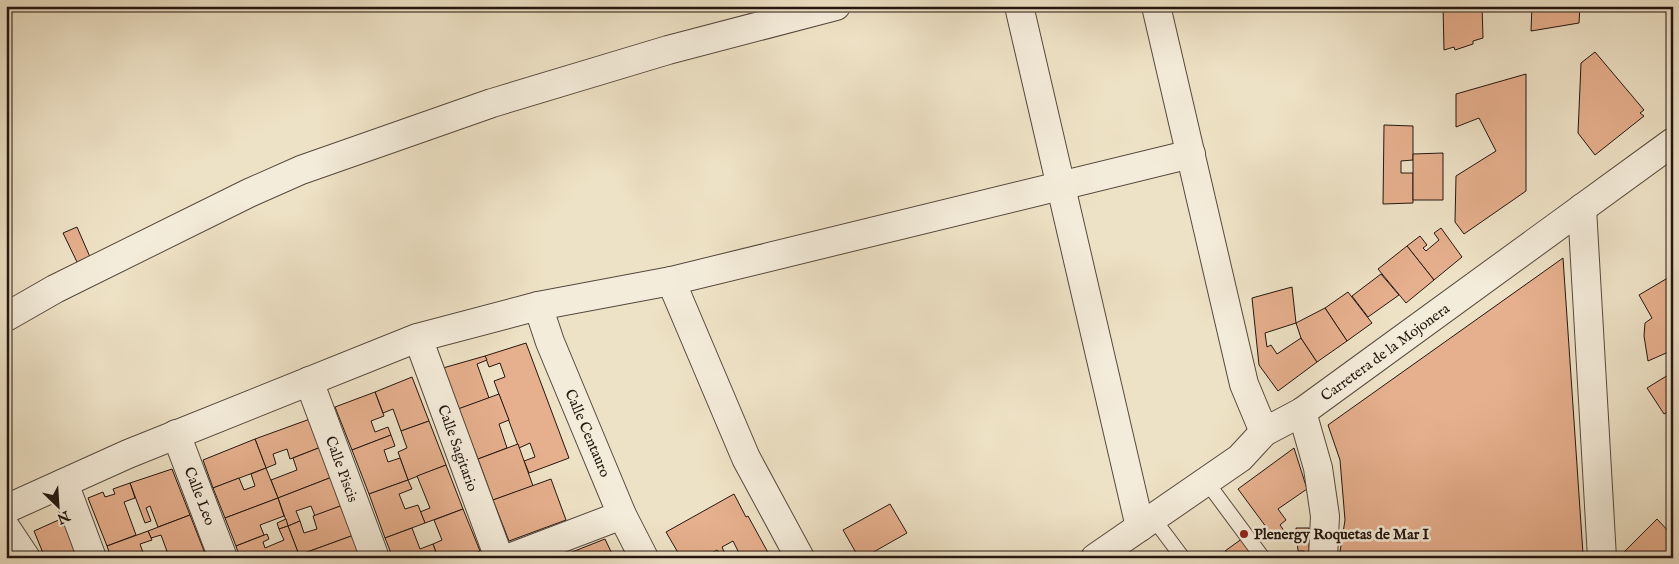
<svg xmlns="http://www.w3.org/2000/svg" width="1679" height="564" viewBox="0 0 1679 564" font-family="'IM FELL English',serif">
<rect width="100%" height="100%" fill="#eee2c6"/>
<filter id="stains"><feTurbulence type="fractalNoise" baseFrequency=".004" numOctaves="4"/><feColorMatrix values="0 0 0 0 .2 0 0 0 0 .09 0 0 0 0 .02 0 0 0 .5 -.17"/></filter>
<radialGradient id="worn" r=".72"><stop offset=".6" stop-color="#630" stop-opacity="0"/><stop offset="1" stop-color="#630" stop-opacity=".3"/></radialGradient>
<g fill="#e6af8d" stroke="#241610">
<polygon points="1443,6 1456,6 1456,10 1470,9 1470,6 1482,6 1483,38 1473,41 1473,44 1455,50 1454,47 1444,50"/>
<polygon points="1532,6 1580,6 1579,23 1531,31"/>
<polygon points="1595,52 1644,110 1640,113 1644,116 1595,155 1578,133 1581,63"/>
<polygon points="1526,74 1526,191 1464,234 1455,222 1456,176 1496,151 1479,118 1456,127 1456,94"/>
<polygon points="1384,125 1413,126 1413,160 1401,161 1401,173 1413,173 1413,203 1383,204"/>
<polygon points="1443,153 1443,200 1413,200 1413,154"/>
<polygon points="77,227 90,257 77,262 63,233"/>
<polygon points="1441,228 1462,257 1434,280 1407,246 1420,236 1427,245 1423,248 1426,251 1439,240 1434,233"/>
<polygon points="1407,246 1434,280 1406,303 1378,269"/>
<polygon points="1563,258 1583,554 1577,558 1339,558 1345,520 1340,460 1328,425"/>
<polygon points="1381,274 1399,295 1368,317 1352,296"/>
<polygon points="1671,276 1673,278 1673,350 1648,361 1644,336 1645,323 1652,318 1639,295"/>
<polygon points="1292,287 1296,323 1265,333 1267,347 1271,345 1277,354 1301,338 1317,362 1278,391 1259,365 1252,298"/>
<polygon points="1348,292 1372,323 1347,341 1325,308"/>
<polygon points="1325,308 1347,341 1317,362 1301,338 1296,323"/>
<polygon points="526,343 569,458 529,473 524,461 535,457 530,443 519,448 494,381 505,377 500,363 489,367 485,356"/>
<polygon points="485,356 487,360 477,364 489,398 459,409 443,368"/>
<polygon points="1673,372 1673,409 1664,414 1647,388"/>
<polygon points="412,377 429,421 401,431 393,409 383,413 375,392"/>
<polygon points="375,392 384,416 371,421 375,432 388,427 391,435 352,450 335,407"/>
<polygon points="499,394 509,420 499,424 507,448 478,459 458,409"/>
<polygon points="310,419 321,447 290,459 287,449 273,454 276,464 266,468 255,439"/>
<polygon points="429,421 446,465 408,480 398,452 407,448 401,431"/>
<polygon points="391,435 395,446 384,450 388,462 400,458 408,480 369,494 352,450"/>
<polygon points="255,439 266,468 213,488 203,460"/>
<polygon points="518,444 533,486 493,500 478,459"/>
<polygon points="321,447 332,477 278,498 271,480 297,470 293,458"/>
<polygon points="1294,448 1307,489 1278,509 1286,520 1280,525 1285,532 1275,539 1238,489"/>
<polygon points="446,465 463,509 425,523 420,512 430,508 417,476"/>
<polygon points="266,468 278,498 225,518 213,488 239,478 244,490 255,486 251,474"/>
<polygon points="172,469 190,515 158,527 150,506 146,508 151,521 145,523 130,483"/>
<polygon points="332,477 343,505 315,516 311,506 296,511 300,521 288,526 278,498"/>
<polygon points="551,479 566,520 509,541 493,500"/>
<polygon points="408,480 412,489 399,494 405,509 418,505 425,523 385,538 369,494"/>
<polygon points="130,483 135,498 124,502 136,535 107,546 88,498 103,492 105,497 115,494 113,489"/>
<polygon points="734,494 746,517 748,516 771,558 735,558 740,555 733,541 722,547 727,558 722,558 717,550 706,556 707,558 678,558 680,556 666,532"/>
<polygon points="278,498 284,516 260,525 264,535 236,546 225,518"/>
<polygon points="890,504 907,533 863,558 859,558 843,530"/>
<polygon points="343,505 354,535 299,555 288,526 300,521 304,533 317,529 313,516"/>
<polygon points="463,509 480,551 462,558 438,558 433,544 442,540 434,520"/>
<polygon points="190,515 206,556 201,558 160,558 168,554 161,535 151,538 148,531"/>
<polygon points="63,518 78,558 45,558 34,531"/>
<polygon points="286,519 288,526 279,529 277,523"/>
<polygon points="1657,519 1673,536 1673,558 1618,558"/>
<polygon points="288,526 299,555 293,558 240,558 236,546 267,534 269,539 263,542 265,548 284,540 279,529"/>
<polygon points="412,528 420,549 433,544 438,558 393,558 385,538"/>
<polygon points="1296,528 1309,528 1309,558 1304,558 1304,551 1298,551"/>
<polygon points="148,531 152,540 140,544 145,558 111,558 107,546"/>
<polygon points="1250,533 1268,558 1230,558 1225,551"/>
<polygon points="354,535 363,558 300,558 299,555"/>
<polygon points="605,539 614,558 569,558 567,554"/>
</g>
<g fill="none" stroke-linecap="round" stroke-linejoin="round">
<g stroke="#56493e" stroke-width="16">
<g id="service">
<polyline points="1206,481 1263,558"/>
<polyline points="1153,518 1183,558"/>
</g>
</g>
<g stroke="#56493e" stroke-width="30">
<g id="minor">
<polyline points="1019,6 1140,527"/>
<polyline points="1156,6 1244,384 1264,432"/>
<polyline points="1582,208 1602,558"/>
<polyline points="671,281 746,458 800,558"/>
<polyline points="538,306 550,342 622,515 644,558"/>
<polyline points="6,317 55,289 249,193 301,170 492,103 668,50 836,6"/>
<polyline points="418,338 499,558"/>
<polyline points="309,381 375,558"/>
<polyline points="1302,412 1318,468 1325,516 1323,558"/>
<polyline points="176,434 223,558"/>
<polyline points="64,483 92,558"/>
<polyline points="6,509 128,454 417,338 538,306 671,281 1191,154"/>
<polyline points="6,528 26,558"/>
<polyline points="509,558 622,515"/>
</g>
</g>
<g stroke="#56493e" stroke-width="30">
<polyline id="tertiary" points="1095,558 1240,458 1264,432 1302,412 1673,142"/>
</g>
<use href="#service" stroke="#f4ecda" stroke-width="14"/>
<use href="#minor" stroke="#f4ecda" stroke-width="28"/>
<use href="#tertiary" stroke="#f4ecda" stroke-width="28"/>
</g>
<circle fill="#8f2418" stroke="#f4ecda" stroke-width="2" cx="1244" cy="534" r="5"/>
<g text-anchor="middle" stroke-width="5" stroke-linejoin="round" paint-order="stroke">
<g font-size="15" fill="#241610" stroke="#f4ecda">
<text transform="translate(1385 352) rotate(-36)" y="5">Carretera de la Mojonera</text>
<text transform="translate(588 433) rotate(67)" y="5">Calle Centauro</text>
<text transform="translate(458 448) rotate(70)" y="5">Calle Sagitario</text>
<text transform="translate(342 469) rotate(70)" y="5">Calle Piscis</text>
<text transform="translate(200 496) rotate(69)" y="5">Calle Leo</text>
</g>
<g font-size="15" font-weight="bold" fill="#241610" stroke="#f4ecda" text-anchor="start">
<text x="1254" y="539">Plenergy Roquetas de Mar I</text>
</g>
</g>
<rect width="1679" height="564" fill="none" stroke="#eee2c6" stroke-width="25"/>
<rect x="8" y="8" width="1664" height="549" fill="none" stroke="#241610" stroke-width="2.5"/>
<rect x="12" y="12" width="1654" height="539" fill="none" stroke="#241610"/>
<g transform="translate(58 506) rotate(155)" stroke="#f4ecda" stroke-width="4" paint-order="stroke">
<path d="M0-4L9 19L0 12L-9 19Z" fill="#241610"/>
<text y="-8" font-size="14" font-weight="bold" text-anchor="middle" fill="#241610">N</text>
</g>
<rect width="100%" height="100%" filter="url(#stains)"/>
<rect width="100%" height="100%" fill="url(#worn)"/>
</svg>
